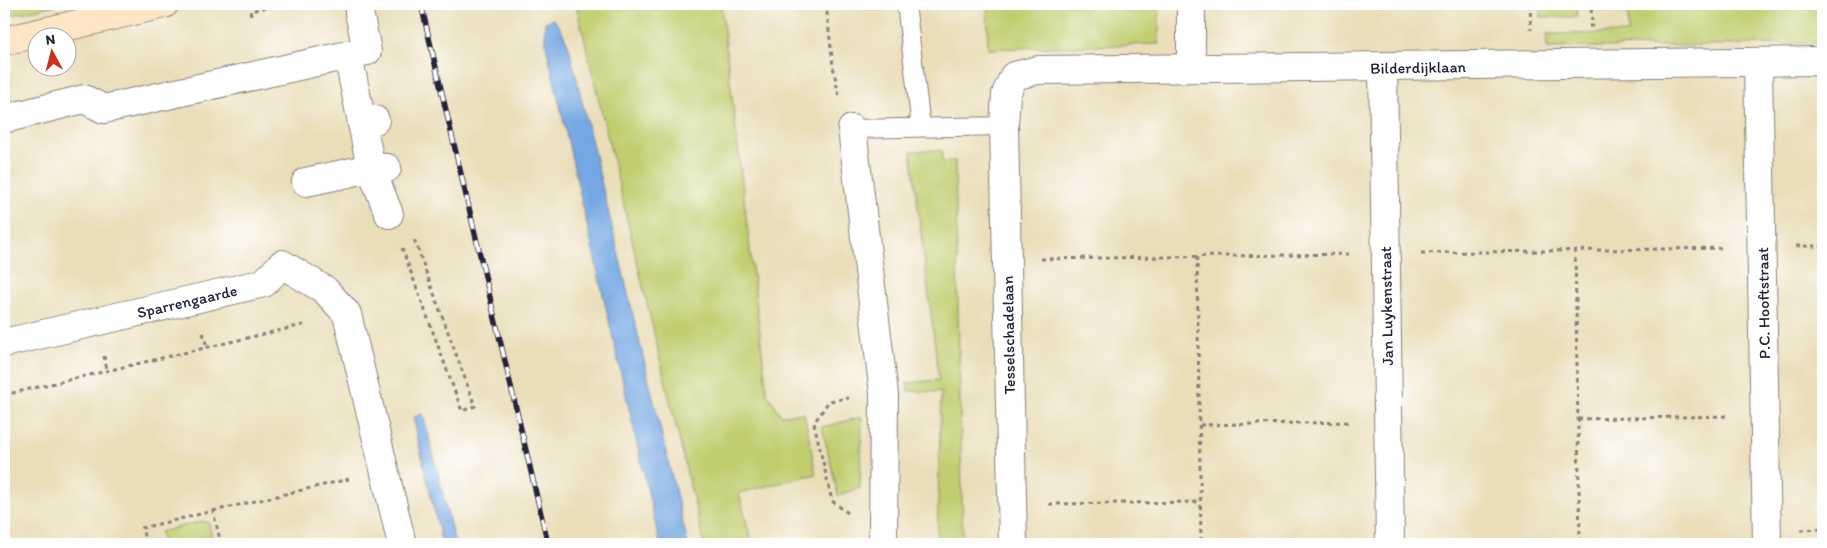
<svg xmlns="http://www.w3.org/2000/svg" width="1827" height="548" viewBox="0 0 1827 548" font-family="Itim,sans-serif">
<rect width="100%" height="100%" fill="#fff"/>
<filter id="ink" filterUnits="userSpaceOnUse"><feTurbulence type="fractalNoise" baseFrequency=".02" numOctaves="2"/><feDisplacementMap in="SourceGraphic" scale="10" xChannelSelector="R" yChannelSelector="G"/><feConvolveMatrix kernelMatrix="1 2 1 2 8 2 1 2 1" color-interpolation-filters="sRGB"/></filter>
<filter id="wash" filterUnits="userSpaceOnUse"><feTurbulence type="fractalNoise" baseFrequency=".0096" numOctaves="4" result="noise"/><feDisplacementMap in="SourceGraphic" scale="20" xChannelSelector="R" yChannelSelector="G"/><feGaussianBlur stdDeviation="1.12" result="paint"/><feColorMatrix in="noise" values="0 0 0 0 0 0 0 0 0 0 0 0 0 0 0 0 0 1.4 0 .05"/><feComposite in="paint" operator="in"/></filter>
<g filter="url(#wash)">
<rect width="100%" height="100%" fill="#eadeb9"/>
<g fill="#c1ce70" stroke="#727856">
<polygon points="4,4 61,4 12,15 4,13"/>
<polygon points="576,4 721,4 767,393 781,415 804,413 816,474 739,493 752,544 704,544"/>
<polygon points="987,4 1159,4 1159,44 988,49"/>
<rect x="1541" y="4" width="36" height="13"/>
<polygon points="1628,4 1823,4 1823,43 1547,48 1546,34 1628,33"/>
<polygon points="942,150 942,162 955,161 963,544 937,544 941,392 908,391 907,383 939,380 911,151"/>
<polygon points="862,417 860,488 838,495 822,427"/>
<polygon points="202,521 209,523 213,544 163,544 160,532"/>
</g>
<g fill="#75a8e2" stroke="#4c658e">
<polygon points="554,19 562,31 569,47 688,544 660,544 545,41 545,22"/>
<polygon points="423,414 426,425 455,544 442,544 416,432 414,417"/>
</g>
</g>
<g filter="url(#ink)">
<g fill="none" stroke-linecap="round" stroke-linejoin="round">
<g stroke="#86807a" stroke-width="20">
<g id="lane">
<polyline points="906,4 921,127"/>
<polyline points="852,129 1004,126"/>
</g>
</g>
<g stroke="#86807a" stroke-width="30">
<g id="street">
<polyline points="359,12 367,51 348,55 362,123"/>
<polyline points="1758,62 1767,544"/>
<polyline points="1383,67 1390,544"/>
<polyline points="1191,68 1191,4"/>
<polyline points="4,119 84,99 104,109 348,55"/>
<polyline points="375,120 362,123 371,168 389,214"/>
<polyline points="852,129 884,394 883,544"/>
<polyline points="306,182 371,168 387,168"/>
<polyline points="4,343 264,283 282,264 325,290 347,314 402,544"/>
<polyline points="1013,544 1004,126 1006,94 1014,76 1038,70 1823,61"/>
</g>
</g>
<g stroke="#86807a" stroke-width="30">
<polyline id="secondary" points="4,41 164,4"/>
</g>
<g stroke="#86807a" stroke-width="3" stroke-dasharray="4 4" stroke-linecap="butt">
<polyline points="826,4 833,66 839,96"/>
<polyline points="1530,4 1531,30"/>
<polyline points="251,15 250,11 282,4"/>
<polyline points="1589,26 1592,26 1591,4"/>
<polyline points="1796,246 1823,246"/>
<polyline points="402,248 462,411 475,406 414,239"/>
<polyline points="1575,250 1580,544"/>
<polyline points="1421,253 1725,248"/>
<polyline points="1197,257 1201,544"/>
<polyline points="1041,259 1350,254"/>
<polyline points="203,333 207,347"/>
<polyline points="104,356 107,370"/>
<polyline points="4,395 307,324"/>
<polyline points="1578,419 1730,416"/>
<polyline points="1200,425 1351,422"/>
<polyline points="1049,504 1200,502"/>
<polyline points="213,511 349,479"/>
<polyline points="848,513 832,501 814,423 829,401 849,398"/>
<polyline points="1801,530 1823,529"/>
<polyline points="128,544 146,540"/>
<polyline points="146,544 142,528 213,511 221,544"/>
</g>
<use href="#lane" stroke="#fff" stroke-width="18"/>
<use href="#street" stroke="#fff" stroke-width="28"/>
<use href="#secondary" stroke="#fde5c5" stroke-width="28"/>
<g stroke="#22223b" stroke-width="5.5">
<polyline id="rail" points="421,4 548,544"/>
</g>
<use href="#rail" stroke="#fff" stroke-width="4" stroke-dasharray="11" stroke-linecap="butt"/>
</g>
</g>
<g text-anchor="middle" stroke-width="4.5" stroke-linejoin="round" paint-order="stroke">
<g font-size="16" fill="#22223b" stroke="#fff">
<text transform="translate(1418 67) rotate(-1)" y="6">Bilderdijklaan</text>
<text transform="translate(187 301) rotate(-13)" y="6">Sparrengaarde</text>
<text transform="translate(1763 303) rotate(-91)" y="6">P.C. Hooftstraat</text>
<text transform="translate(1386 306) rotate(-91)" y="6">Jan Luykenstraat</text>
<text transform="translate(1008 335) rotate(-91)" y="6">Tesselschadelaan</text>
</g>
</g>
<rect width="1827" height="548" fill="none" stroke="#fff" stroke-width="20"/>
<g transform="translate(52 52) rotate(353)"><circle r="24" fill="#ffffff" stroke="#a7a7b1"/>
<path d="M0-4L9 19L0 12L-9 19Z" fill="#c8321e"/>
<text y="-8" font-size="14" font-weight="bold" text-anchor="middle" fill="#22223b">N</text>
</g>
</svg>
